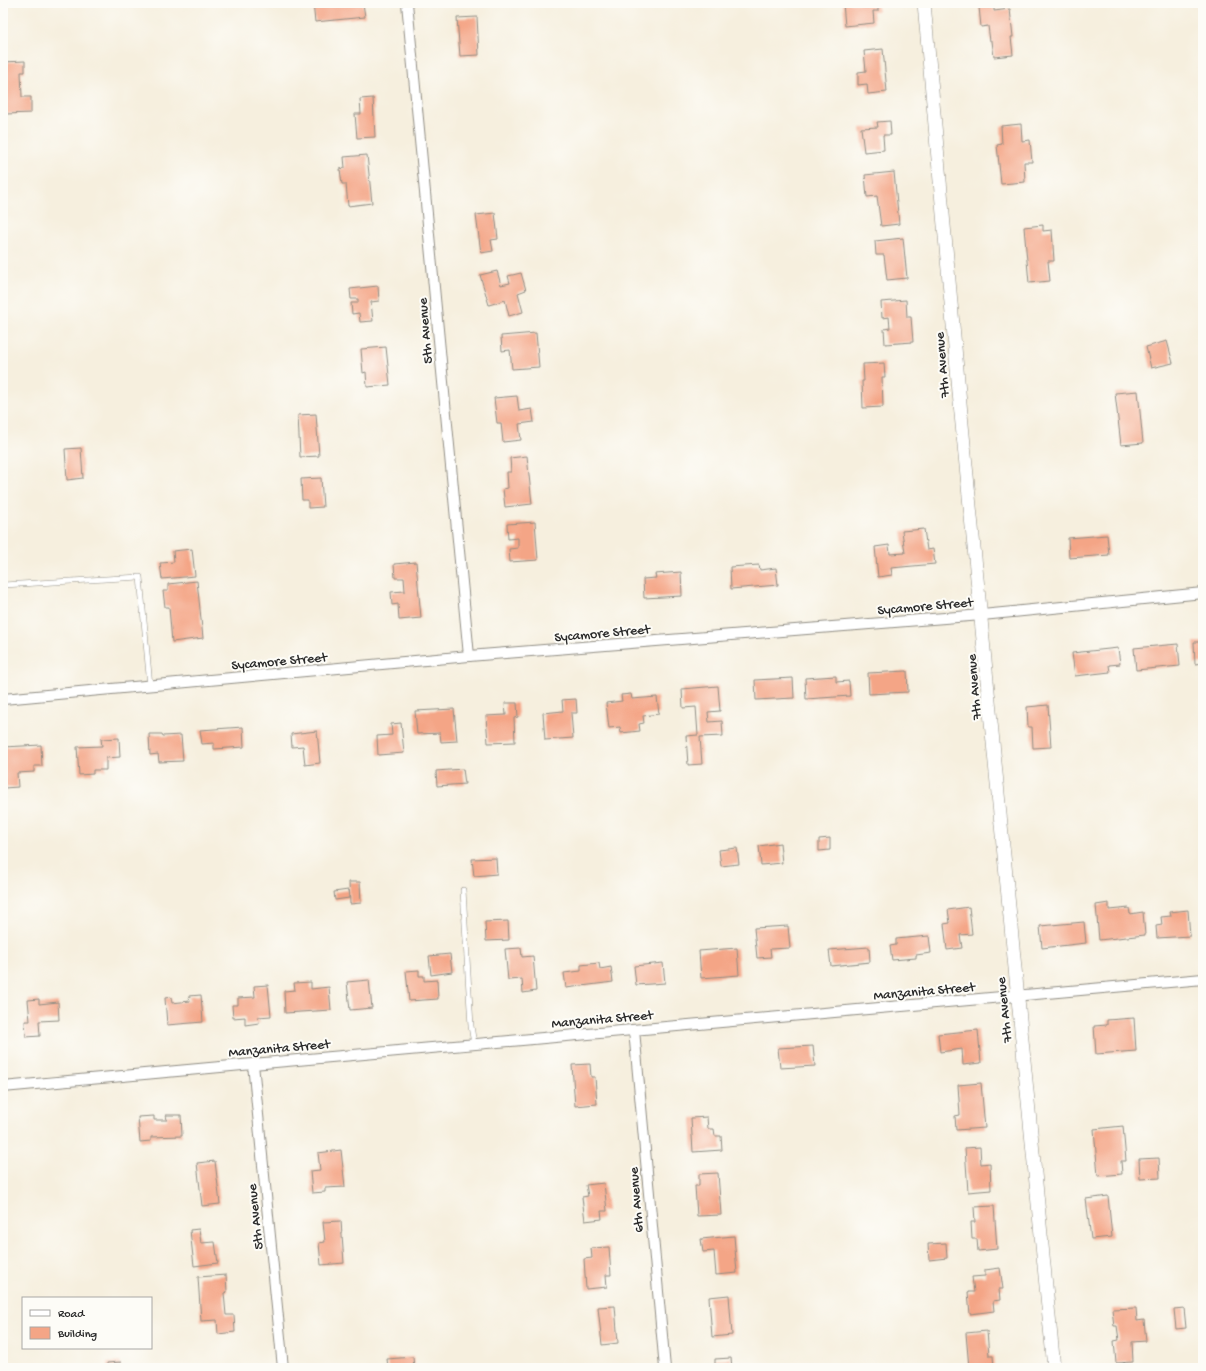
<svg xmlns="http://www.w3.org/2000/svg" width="1206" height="1371" viewBox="0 0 1206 1371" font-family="'Gochi Hand',sans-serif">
<rect width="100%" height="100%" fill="#fdfcf7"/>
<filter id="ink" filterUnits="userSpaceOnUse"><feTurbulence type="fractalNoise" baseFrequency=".025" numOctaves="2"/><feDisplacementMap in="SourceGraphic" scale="8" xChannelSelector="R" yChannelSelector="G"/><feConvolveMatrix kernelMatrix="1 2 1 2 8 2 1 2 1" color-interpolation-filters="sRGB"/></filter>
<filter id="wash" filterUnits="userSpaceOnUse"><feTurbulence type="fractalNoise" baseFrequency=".012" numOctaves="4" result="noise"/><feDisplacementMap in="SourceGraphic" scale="16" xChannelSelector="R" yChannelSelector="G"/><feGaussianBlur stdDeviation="0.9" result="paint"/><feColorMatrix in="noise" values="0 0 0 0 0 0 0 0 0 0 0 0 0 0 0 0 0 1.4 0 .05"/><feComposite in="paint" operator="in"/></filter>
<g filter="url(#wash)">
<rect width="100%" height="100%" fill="#f6efde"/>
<g id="blocks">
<g fill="#f4a586">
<polygon points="313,3 363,3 365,17 315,22"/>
<polygon points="843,3 878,3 878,11 873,11 874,23 845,26"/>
<polygon points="994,5 994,11 1010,9 1013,37 1011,37 1013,55 994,57 992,41 990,41 988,26 981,27 979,7"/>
<polygon points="477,17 479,55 460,56 457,18"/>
<polygon points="883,49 887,92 868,94 867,84 858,85 858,72 866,71 864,51"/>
<polygon points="25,61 25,72 21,72 22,97 31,97 31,113 6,114 3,62"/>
<polygon points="373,98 375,137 357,138 355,114 361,114 360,99"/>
<polygon points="890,121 891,135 883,135 884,150 864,152 861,128 878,127 877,122"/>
<polygon points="1021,124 1022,141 1030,140 1032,162 1024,162 1025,182 1001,184 997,145 1002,144 1001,126"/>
<polygon points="367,155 372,203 348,206 346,184 342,184 340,169 345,168 344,157"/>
<polygon points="894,172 899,224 881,226 877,196 867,197 865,175"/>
<polygon points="495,213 498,239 491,240 493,251 481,253 476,215"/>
<polygon points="1043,225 1043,231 1052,230 1054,261 1048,261 1050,281 1029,283 1024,227"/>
<polygon points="903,238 907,278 887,280 884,255 876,255 875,241"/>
<polygon points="497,271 501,285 510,283 508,276 521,273 526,290 518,293 523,312 509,316 505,300 489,305 480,275"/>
<polygon points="378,286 379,301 371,302 373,321 360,322 359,313 352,314 351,303 358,303 358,299 351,299 350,289"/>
<polygon points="906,300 907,317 911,317 913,342 885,344 884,329 890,328 889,317 882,318 881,302"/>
<polygon points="536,333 539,367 512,369 510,350 502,351 501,336"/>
<polygon points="1167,341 1173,363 1151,368 1146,347"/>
<polygon points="386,347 390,385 367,387 366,372 363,373 361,349"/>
<polygon points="884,363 885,377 882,377 883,407 863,408 862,381 864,381 863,364"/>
<polygon points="1138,391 1143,443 1121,445 1115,393"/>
<polygon points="517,396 519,411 532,409 534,422 519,424 521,440 503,442 501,423 497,423 494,398"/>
<polygon points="316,414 319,456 300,457 298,415"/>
<polygon points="81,448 83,478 67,480 65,449"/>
<polygon points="527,456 532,504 505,507 503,489 508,488 507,472 511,472 510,458"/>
<polygon points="321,478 323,507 308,508 308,500 302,500 301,479"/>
<polygon points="535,522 538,560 510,562 509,549 518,548 518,538 508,539 507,524"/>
<polygon points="924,529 927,550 933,549 935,564 891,568 892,575 878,577 875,547 889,545 890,554 905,553 902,531"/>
<polygon points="1107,535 1109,555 1069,558 1068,538"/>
<polygon points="192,549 195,576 162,579 160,563 174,562 173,551"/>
<polygon points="416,562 421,618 399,620 398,604 392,605 391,592 405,591 404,578 395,578 394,564"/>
<polygon points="759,565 760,570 776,568 778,585 731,589 730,567"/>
<polygon points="681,572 682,596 644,598 643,579 656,578 655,574"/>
<polygon points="197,581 203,638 172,642 169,607 165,607 163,591 168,591 168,584"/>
<polygon points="1194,642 1203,642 1203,663 1195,664"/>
<polygon points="1178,644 1180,666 1136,670 1134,648"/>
<polygon points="1118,648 1120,664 1109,665 1110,672 1075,676 1072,653"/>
<polygon points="907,671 908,692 869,694 868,673"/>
<polygon points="836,676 836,682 849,681 850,696 806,699 805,678"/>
<polygon points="793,678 794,698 756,700 755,680"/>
<polygon points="718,686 720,711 708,712 709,722 722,721 723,736 700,737 702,764 688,765 686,736 698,735 696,707 683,708 682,689"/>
<polygon points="631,694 632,699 657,697 659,714 643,716 644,723 639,724 640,731 621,733 620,727 609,728 606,703 622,701 621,695"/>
<polygon points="576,699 577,713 571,713 573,738 545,740 543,713 563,711 562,700"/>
<polygon points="505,703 517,703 518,717 514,718 515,742 488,743 486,716 506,715"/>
<polygon points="1048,705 1051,747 1033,748 1032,727 1028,727 1027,707"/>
<polygon points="454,709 457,741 441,742 440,733 417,734 415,711"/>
<polygon points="401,723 404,753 378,755 377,736 392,735 391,724"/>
<polygon points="243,727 244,747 214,749 214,743 202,744 200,730"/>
<polygon points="317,731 320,763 305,765 303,746 292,747 291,734"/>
<polygon points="149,734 162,734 163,736 181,735 183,761 159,762 158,754 150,755"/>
<polygon points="119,738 120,757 106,758 106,770 93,770 93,774 79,775 77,747 102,746 101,739"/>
<polygon points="41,745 42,766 34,766 34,772 17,773 18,787 4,788 3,770 4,747"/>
<polygon points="463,769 465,784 437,786 436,771"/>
<polygon points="830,838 830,850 819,851 819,839"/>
<polygon points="780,843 782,863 761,865 759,846"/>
<polygon points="737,848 739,864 721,866 719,850"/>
<polygon points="496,858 497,874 474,876 472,859"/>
<polygon points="349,882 360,882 361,903 350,904"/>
<polygon points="348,890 349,898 335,900 334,892"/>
<polygon points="1109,903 1109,910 1129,908 1130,914 1143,912 1145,935 1099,940 1096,905"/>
<polygon points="969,907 972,934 960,935 962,948 947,950 944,924 950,923 948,910"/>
<polygon points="1188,910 1190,936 1157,938 1156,926 1162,925 1161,917 1171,916 1170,912"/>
<polygon points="508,921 509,940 486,941 485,922"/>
<polygon points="1084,922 1086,943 1042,948 1040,926"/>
<polygon points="788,926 790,948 770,949 771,957 757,958 754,928"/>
<polygon points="929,936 931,953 916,955 916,958 892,960 890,946 896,945 896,939"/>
<polygon points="869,947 870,962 831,966 829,950"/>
<polygon points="521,948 522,957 533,956 536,991 523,993 522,979 508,980 505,949"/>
<polygon points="737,948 739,975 701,978 699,951"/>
<polygon points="450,954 452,972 431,975 429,956"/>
<polygon points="599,963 600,969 611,967 613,982 566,988 564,973 581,971 581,965"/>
<polygon points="663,963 665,983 636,985 634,966"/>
<polygon points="419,970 419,976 424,976 424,981 437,980 438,999 409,1001 406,971"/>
<polygon points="369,980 372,1008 350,1010 347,982"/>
<polygon points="311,982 311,989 329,987 331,1010 285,1013 284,991 295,990 294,983"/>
<polygon points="268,985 271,1016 258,1017 259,1023 245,1025 245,1017 233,1018 232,1005 238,1005 238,998 255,997 254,986"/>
<polygon points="201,995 203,1022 167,1025 165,998 171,997 172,1003 190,1001 189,996"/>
<polygon points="39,999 39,1004 58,1002 59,1020 39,1021 40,1036 26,1037 25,1021 30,1021 28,1000"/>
<polygon points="1134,1018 1136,1051 1096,1054 1094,1026 1107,1025 1107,1020"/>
<polygon points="978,1030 981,1063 963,1065 962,1049 940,1052 938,1034"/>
<polygon points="813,1046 815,1066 780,1068 778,1048"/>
<polygon points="590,1064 591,1077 595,1077 597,1104 575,1106 572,1065"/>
<polygon points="981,1083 985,1128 956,1130 955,1116 960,1115 958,1085"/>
<polygon points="166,1115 181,1115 182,1136 151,1137 151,1141 140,1142 138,1117 154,1116 154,1120 167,1120"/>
<polygon points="707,1117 708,1129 714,1129 715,1136 721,1136 722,1150 693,1152 691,1118"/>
<polygon points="1123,1126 1126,1161 1121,1161 1122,1174 1098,1176 1094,1129"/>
<polygon points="980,1147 981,1164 990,1163 991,1190 968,1192 965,1148"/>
<polygon points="341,1150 345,1187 325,1188 325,1192 312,1193 310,1171 320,1170 318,1153"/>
<polygon points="1159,1158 1160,1178 1140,1179 1139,1159"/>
<polygon points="215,1161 220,1204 202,1206 197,1163"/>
<polygon points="718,1173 721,1215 697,1216 695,1186 699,1186 699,1174"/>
<polygon points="604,1183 607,1211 601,1211 602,1219 585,1221 582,1197 588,1196 586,1185"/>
<polygon points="1108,1196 1112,1237 1091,1239 1086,1199"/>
<polygon points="994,1206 997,1249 978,1251 977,1239 972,1239 971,1222 975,1222 974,1207"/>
<polygon points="341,1221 344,1263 321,1265 319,1243 325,1242 323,1222"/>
<polygon points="199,1229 201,1243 215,1242 218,1263 194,1266 190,1230"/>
<polygon points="734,1236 737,1273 716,1275 714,1251 703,1252 701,1239"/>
<polygon points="946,1243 947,1258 929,1260 928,1244"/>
<polygon points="609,1247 611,1275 606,1275 607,1287 586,1289 584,1259 592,1258 591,1248"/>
<polygon points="1000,1268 1003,1289 999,1289 1000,1300 993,1301 994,1311 970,1314 968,1292 974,1292 972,1277 985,1276 985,1270"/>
<polygon points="226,1275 227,1292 224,1293 226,1315 234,1315 235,1332 218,1334 217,1320 201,1321 198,1277"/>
<polygon points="729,1295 732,1335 712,1337 709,1297"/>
<polygon points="615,1306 618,1343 602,1345 598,1307"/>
<polygon points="1136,1308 1137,1321 1144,1320 1146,1341 1132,1342 1133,1362 1116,1363 1114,1341 1119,1340 1117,1326 1114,1326 1112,1309"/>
<polygon points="1184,1308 1186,1328 1176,1329 1174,1309"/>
<polygon points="987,1331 989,1356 993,1356 994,1368 969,1368 966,1333"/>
<polygon points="413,1357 414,1368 389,1368 388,1367 387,1359"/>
<polygon points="731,1358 732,1368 715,1368 715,1359"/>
<polygon points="121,1362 121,1368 108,1368 107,1363"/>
</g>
</g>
</g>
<g filter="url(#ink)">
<use href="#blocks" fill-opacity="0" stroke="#908d84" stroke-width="1"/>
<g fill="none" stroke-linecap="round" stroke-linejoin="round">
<g stroke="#908d84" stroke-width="6">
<g id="service">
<polyline points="3,585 140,577 150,686"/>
<polyline points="463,890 471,1026 474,1044"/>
</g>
</g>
<g stroke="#908d84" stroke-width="12">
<g id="minor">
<polyline points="407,3 469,656"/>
<polyline points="3,699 469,656 982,615 1203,593"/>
<polyline points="634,1030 665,1368"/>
<polyline points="253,1064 283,1368"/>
<polyline points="3,1087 253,1064 1203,979"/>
</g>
</g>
<g stroke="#908d84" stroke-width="14">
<polyline id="tertiary" points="924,3 961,414 1054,1368"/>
</g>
<use href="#service" stroke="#fff" stroke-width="5"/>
<use href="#minor" stroke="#fff" stroke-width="10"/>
<use href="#tertiary" stroke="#fff" stroke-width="13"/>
</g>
</g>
<g text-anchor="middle" stroke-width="4" stroke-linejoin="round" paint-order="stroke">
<g font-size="14" fill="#2b2b2b" stroke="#fdfcf7">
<text transform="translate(424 331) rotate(-95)" y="5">5th Avenue</text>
<text transform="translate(941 365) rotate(-95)" y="5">7th Avenue</text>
<text transform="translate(925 605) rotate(-5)" y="5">Sycamore Street</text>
<text transform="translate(602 632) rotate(-5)" y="5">Sycamore Street</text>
<text transform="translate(279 660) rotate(-5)" y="5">Sycamore Street</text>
<text transform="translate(973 687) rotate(-95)" y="5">7th Avenue</text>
<text transform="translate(924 990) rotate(-5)" y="5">Manzanita Street</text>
<text transform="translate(1003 1010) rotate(-96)" y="5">7th Avenue</text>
<text transform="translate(602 1018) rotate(-5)" y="5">Manzanita Street</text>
<text transform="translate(279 1047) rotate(-5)" y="5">Manzanita Street</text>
<text transform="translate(635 1200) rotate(-95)" y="5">6th Avenue</text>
<text transform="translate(254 1217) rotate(-96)" y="5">5th Avenue</text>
</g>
</g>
<rect width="1206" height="1371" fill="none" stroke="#fdfcf7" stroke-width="16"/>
<rect x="22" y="1297" width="130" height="52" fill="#fdfcf7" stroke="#a9a8a5"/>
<rect x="30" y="1310" width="20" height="6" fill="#ffffff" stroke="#a9a8a5"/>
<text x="58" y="1317" font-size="12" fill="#2b2b2b">Road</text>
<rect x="30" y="1327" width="20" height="12" fill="#f4a586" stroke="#a9a8a5"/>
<text x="58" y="1337" font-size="12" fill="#2b2b2b">Building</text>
</svg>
